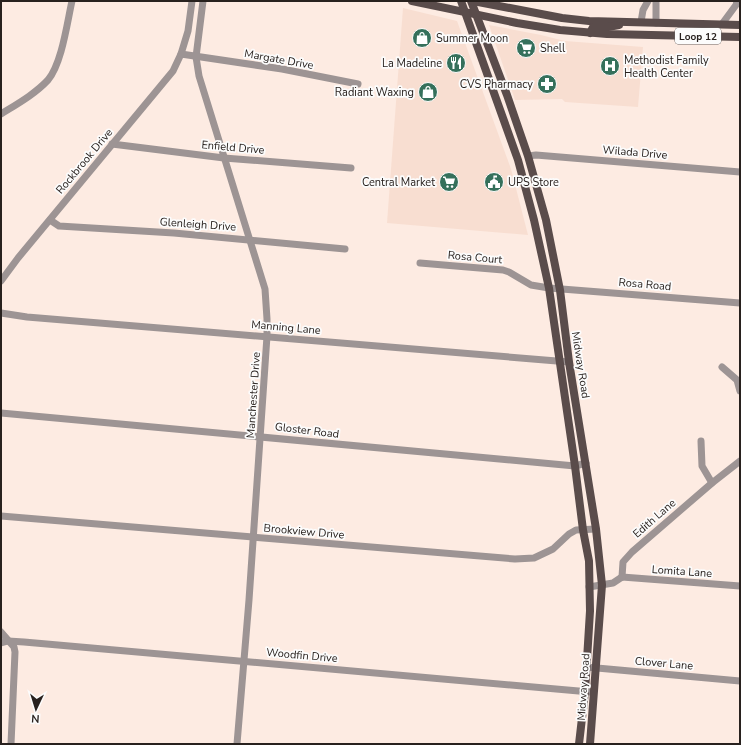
<svg xmlns="http://www.w3.org/2000/svg" width="741" height="745" viewBox="0 0 741 745" font-family="'Nunito Sans',sans-serif">
<rect width="100%" height="100%" fill="#fdebe2"/>
<g fill="#f8ded1">
<polygon points="403,8 457,21 511,169 528,235 387,223"/>
<polygon points="489,25 541,35 565,41 643,47 638,107 565,102 562,99 515,100"/>
</g>
<g fill="none" stroke-linecap="round" stroke-linejoin="round">
<g stroke="#9d9494" stroke-width="7">
<polyline points="203,1 196,57 199,76 265,289 267,319 267,336 249,600 237,744"/>
<polyline points="656,1 656,23"/>
<polyline points="641,22 643,10 648,1"/>
<polyline points="722,24 736,5 737,1"/>
<polyline points="181,54 188,31 192,1"/>
<path d="M1 114C17 104 35 94 48 80 62 63 67 23 72 1"/>
<polyline points="112,144 224,158 351,168"/>
<polyline points="528,156 536,155 740,172"/>
<polyline points="50,220 59,226 174,233 345,249"/>
<polyline points="420,263 503,270 509,272 531,285 549,288 740,303"/>
<polyline points="1,281 18,258 173,71 181,54 282,69 358,84"/>
<polyline points="1,313 27,317 569,362"/>
<polyline points="722,367 737,380 740,391"/>
<path d="M1 413C192 430 383 449 575 466L586 463"/>
<polyline points="701,441 702,466 712,483"/>
<polyline points="1,516 515,559 534,558 553,549 569,534 576,530 596,529"/>
<polyline points="622,577 623,562 632,552 712,483 740,461"/>
<polyline points="622,577 740,586"/>
<polyline points="589,587 613,583 622,577"/>
<polyline points="1,632 14,647 15,652 11,744"/>
<polyline points="1,643 8,641 24,642 590,692"/>
<polyline points="586,667 740,681"/>
</g>
<g stroke="#5a4c4b" stroke-width="8">
<polyline points="412,1 517,23 560,30 607,34 740,37"/>
<polyline points="461,1 518,160 534,220 549,288 575,466 583,530 589,561 590,611 585,692 579,744"/>
<polyline points="471,1 507,95 528,156 546,220 560,290 569,362 596,529 602,585 590,744"/>
<polyline points="473,1 562,18 589,21 740,25"/>
<polyline points="590,33 593,27 608,27 619,25"/>
</g>
</g>
<defs>
<g id="shop-disc" transform="scale(1)"><circle r="9.5" fill="#35705b" stroke="#fcfcfc"/><path d="M-5-2.5h2.3a2.7 3.5 0 0 1 5.4 0H5L5.5 6h-11ZM-1.5-2.5h3a1.5 2.3 0 0 0-3 0Z" fill="#fff"/></g>
<g id="supermarket-disc" transform="scale(1)"><circle r="9.5" fill="#35705b" stroke="#fcfcfc"/><path d="M-6-5.5h2.5l.6 2H6L4.5 2H-2.5L-4.4-4H-6ZM-1.5 3.2a1.3 1.3 0 1 0 .1 0ZM3 3.2a1.3 1.3 0 1 0 .1 0Z" fill="#fff"/></g>
<g id="restaurant-disc" transform="scale(1)"><circle r="9.5" fill="#35705b" stroke="#fcfcfc"/><path d="M-5-6h1v4h1v-4h1v4h1v-4h1v5L-1.5 .5V6h-2V.5L-5-1ZM5-6V6H3V1.5H1.5Q1.5-4 5-6Z" fill="#fff"/></g>
<g id="hospital-disc" transform="scale(1)"><circle r="9.5" fill="#35705b" stroke="#fcfcfc"/><path d="M-5-5h3v3.5h4V-5h3V5h-3V1.5h-4V5h-3Z" fill="#fff"/></g>
<g id="pharmacy-disc" transform="scale(1)"><circle r="9.5" fill="#35705b" stroke="#fcfcfc"/><path d="M-2-6h4v4h4v4h-4v4h-4v-4h-4v-4h4Z" fill="#fff"/></g>
<g id="civic-disc" transform="scale(1)"><circle r="9.5" fill="#35705b" stroke="#fcfcfc"/><path d="M-.6-6.5H3V-4.5H.6V-3L4-1V1h2V6H-6V1h2V-1L-.6-3ZM-1.2 2.5V6h2.4V2.5Z" fill="#fff"/></g>
</defs>
<g fill-rule="evenodd">
<use href="#shop-disc" x="422" y="38"/>
<use href="#supermarket-disc" x="526" y="48"/>
<use href="#restaurant-disc" x="456" y="63"/>
<use href="#hospital-disc" x="610" y="66"/>
<use href="#pharmacy-disc" x="547" y="84"/>
<use href="#shop-disc" x="428" y="92"/>
<use href="#supermarket-disc" x="449" y="182"/>
<use href="#civic-disc" x="494" y="182"/>
</g>
<g text-anchor="middle" stroke-width="3.5" stroke-linejoin="round" paint-order="stroke">
<rect fill="#fcfcfc" stroke="#686361" stroke-width="1" x="675" y="28" width="46" height="16" rx="3"/>
<g font-size="10" font-weight="bold" fill="#28211e">
<text x="698" y="40">Loop 12</text>
</g>
<g font-size="11" fill="#28211e" stroke="#fcfcfc" text-anchor="start">
<text x="436" y="42">Summer Moon</text>
<text x="540" y="52">Shell</text>
<text x="624" y="64">Methodist Family<tspan x="624" dy="13">Health Center</tspan></text>
<text x="442" y="67" text-anchor="end">La Madeline</text>
<text x="533" y="88" text-anchor="end">CVS Pharmacy</text>
<text x="414" y="96" text-anchor="end">Radiant Waxing</text>
<text x="435" y="186" text-anchor="end">Central Market</text>
<text x="508" y="186">UPS Store</text>
</g>
<g font-size="11" fill="#28211e" stroke="#fcfcfc">
<text transform="translate(279 59) rotate(10)" y="4">Margate Drive</text>
<text transform="translate(233 147) rotate(5)" y="4">Enfield Drive</text>
<text transform="translate(635 152) rotate(5)" y="4">Wilada Drive</text>
<text transform="translate(84 161) rotate(-50)" y="4">Rockbrook Drive</text>
<text transform="translate(198 224) rotate(4)" y="4">Glenleigh Drive</text>
<text transform="translate(475 257) rotate(5)" y="4">Rosa Court</text>
<text transform="translate(645 284) rotate(5)" y="4">Rosa Road</text>
<text transform="translate(286 327) rotate(5)" y="4">Manning Lane</text>
<text transform="translate(581 365) rotate(81)" y="4">Midway Road</text>
<text transform="translate(253 395) rotate(-86)" y="4">Manchester Drive</text>
<text transform="translate(307 430) rotate(7)" y="4">Gloster Road</text>
<text transform="translate(654 518) rotate(-41)" y="4">Edith Lane</text>
<text transform="translate(304 531) rotate(5)" y="4">Brookview Drive</text>
<text transform="translate(682 571) rotate(4)" y="4">Lomita Lane</text>
<text transform="translate(302 655) rotate(5)" y="4">Woodfin Drive</text>
<text transform="translate(664 663) rotate(5)" y="4">Clover Lane</text>
<text transform="translate(583 687) rotate(-86)" y="4">Midway Road</text>
</g>
</g>
<rect width="741" height="745" fill="none" stroke="#28211e" stroke-width="4"/>
<g transform="translate(36 709) rotate(184)" stroke="#fcfcfc" stroke-width="3" paint-order="stroke">
<path d="M0-3L7 15L0 10L-7 15Z" fill="#28211e"/>
<text y="-6" font-size="11" font-weight="bold" text-anchor="middle" fill="#28211e">N</text>
</g>
</svg>
